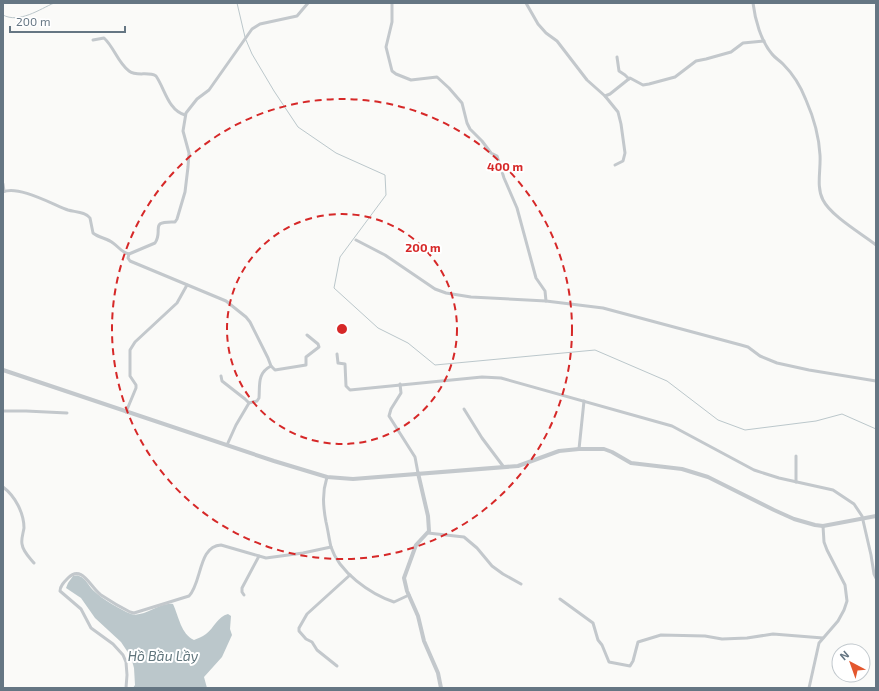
<svg xmlns="http://www.w3.org/2000/svg" width="879" height="691" viewBox="0 0 879 691" font-family="'Exo 2',sans-serif">
<rect width="100%" height="100%" fill="#fafaf8"/>
<path fill="#bbc7cb" d="M73 576C75 576 77 575 79 576 86 578 89 587 94 591 102 599 121 610 131 614 144 618 159 602 173 604 179 617 181 634 194 640 198 638 202 637 206 634 214 628 218 616 228 614L231 616 230 629 232 635 222 657 204 677 207 688H133L135 685 134 668 131 657 121 642 95 618 81 598 66 588 68 583Z"/>
<g fill="none" stroke-linecap="round" stroke-linejoin="round">
<g stroke="#bbc7cb" stroke-width="1">
<polyline points="237,3 245,37"/>
<path d="M3 15C19 24 40 9 54 3"/>
<polyline points="246,40 252,54 274,91 298,127 336,153 385,175 386,195 340,257 334,288 378,328 408,343 435,365 595,350 667,381 718,420 745,430 816,421 842,414 876,429"/>
</g>
<g stroke="#c3c8cc" stroke-width="3">
<polyline points="392,3 392,22 386,47 392,71 396,74 411,80 437,77 449,88 462,103 467,123 470,129 482,141 491,153 497,156 504,178 517,208 536,278 545,291 546,301"/>
<polyline points="526,3 538,24 546,33 557,41 587,80 605,96 618,112 621,124 625,153 623,161 615,165"/>
<path d="M753 3C755 20 761 41 772 54 775 58 779 60 783 64 792 73 801 87 806 100 813 116 819 137 820 155 821 170 816 187 823 200 831 216 862 234 876 245"/>
<path d="M93 40 104 38C114 47 118 63 129 71 137 77 148 71 156 76 165 89 168 110 185 115"/>
<polyline points="617,57 619,71 625,75 629,79"/>
<polyline points="605,96 610,94 630,78 643,85 649,84 675,77 696,61 706,59 731,52 743,43 764,41"/>
<polyline points="3,184 4,191"/>
<path d="M3 192C18 185 52 204 68 210 75 212 86 212 90 218L93 233C99 238 107 238 113 243 119 247 121 252 129 254"/>
<polyline points="356,240 385,255 435,289 446,293 471,297 546,301 603,308 741,345 748,347 760,356 777,363 809,370 876,381"/>
<polyline points="337,354 338,363 345,364 346,386 350,390 482,377 501,378 672,426 754,470 779,478 833,490 854,504 862,516 871,555 874,574 876,578"/>
<path d="M271 366 268 358 250 322 246 317 226 301 130 261 128 258 129 254 155 243C164 230 148 221 175 222L177 219 185 192 188 167 189 153 183 131 186 113 197 99 209 90 252 29 260 24 297 16 308 3"/>
<polyline points="221,376 222,381 245,399 249,403"/>
<polyline points="400,384 401,393 391,409 389,416 415,457 418,473"/>
<polyline points="464,409 482,438 503,466"/>
<polyline points="3,411 26,411 67,413"/>
<polyline points="126,412 136,388 136,385 130,376 130,350 135,342 177,303 187,285"/>
<path d="M227 445 236 425 249 403 257 401 259 398C260 385 257 373 271 366L275 370 306 365V357L319 347 318 344 307 335"/>
<polyline points="579,449 584,401"/>
<polyline points="796,456 796,482"/>
<path d="M327 477C322 493 323 506 326 522 328 530 329 539 331 547 339 572 370 594 394 602L409 595"/>
<path d="M3 487C15 496 24 513 24 528 23 534 21 539 22 544 23 552 30 558 34 563"/>
<polyline points="428,533 464,537 477,548 492,566 503,574 521,584"/>
<polyline points="244,595 242,592 242,588 259,556"/>
<polyline points="560,599 593,623 598,640 602,645 609,662 630,666 633,661 638,642 661,635 705,636 722,639 747,638 773,634 823,638"/>
<polyline points="337,666 317,650 312,642 306,639 299,631 299,628 307,614 350,575"/>
<path d="M126 688 127 675 126 662 123 655 113 644 91 628 81 609 60 591C60 586 64 582 68 578 82 564 90 587 101 595 110 601 120 607 130 612L134 613 189 596C202 583 198 546 221 545L266 558 303 553 331 547"/>
<polyline points="809,688 819,643 838,621 844,610 847,601 845,585 827,550 824,542 823,526"/>
</g>
<g stroke="#c3c8cc" stroke-width="4">
<polyline points="3,370 274,461 327,477 353,479 518,466 559,451 579,449 604,449 612,452 631,463 682,469 708,477 774,510 794,519 815,525 823,526 876,516"/>
<polyline points="418,473 428,516 429,531 416,545 404,578 407,591 418,616 424,641 438,673 441,688"/>
</g>
</g>
<g fill="none" stroke="#d62828" stroke-width="2" stroke-dasharray="7 5">
<circle cx="342" cy="329" r="115"/>
<circle cx="342" cy="329" r="230"/>
</g>
<g text-anchor="middle" stroke-width="4" stroke-linejoin="round" paint-order="stroke">
<g font-size="14" font-style="italic" fill="#60757c" stroke="#fff">
<text x="163" y="661">Hồ Bầu Lầy</text>
</g>
</g>
<circle cx="342" cy="329" r="6" fill="#d62828" stroke="#fff" stroke-width="2"/>
<g font-size="12" text-anchor="middle" font-weight="bold" fill="#d62828" stroke="#fff" stroke-width="4" stroke-linejoin="round" paint-order="stroke">
<text x="505" y="171">400 m</text>
<text x="423" y="252">200 m</text>
</g>
<rect width="879" height="691" fill="none" stroke="#657683" stroke-width="8"/>
<g transform="translate(851 663) rotate(319)"><circle r="19" fill="#ffffff" stroke="#c1c8cd"/>
<path d="M0-3L7 15L0 10L-7 15Z" fill="#e4572e"/>
<text y="-6" font-size="11" font-weight="bold" text-anchor="middle" fill="#657683">N</text>
</g>
<path d="M10 26v6h115v-6" fill="none" stroke="#657683" stroke-width="2"/>
<text x="16" y="26" font-size="12" fill="#657683" stroke="#ffffff" stroke-width="3" paint-order="stroke">200 m</text>
</svg>
